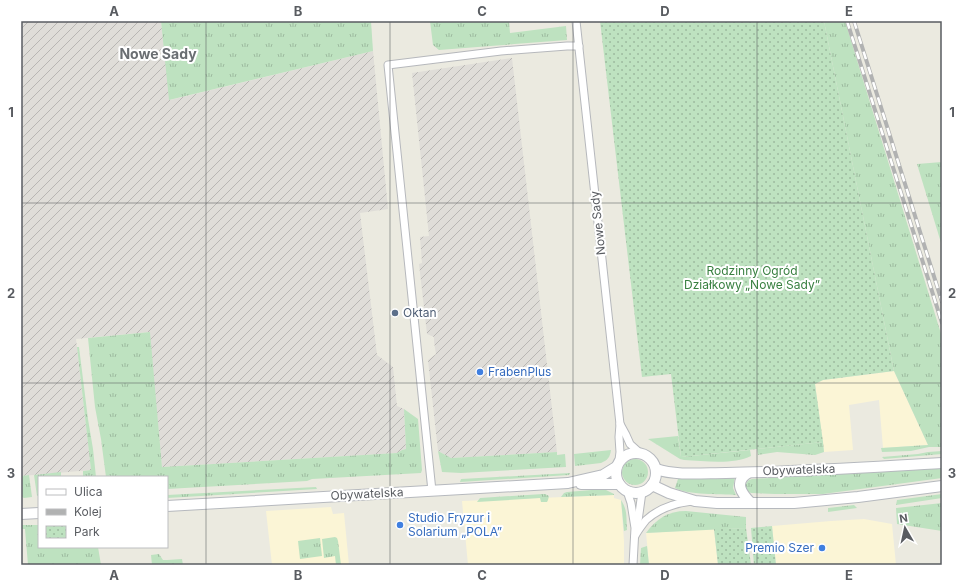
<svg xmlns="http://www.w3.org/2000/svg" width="963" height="586" viewBox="0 0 963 586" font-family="Inter,sans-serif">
<defs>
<pattern id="industrial-furrows" width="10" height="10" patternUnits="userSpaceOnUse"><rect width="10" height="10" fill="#dfddd8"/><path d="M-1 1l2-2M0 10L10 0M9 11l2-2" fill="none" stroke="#b8b6b3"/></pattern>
<pattern id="grass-tufts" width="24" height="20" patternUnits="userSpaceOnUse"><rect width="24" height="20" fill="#bee2c0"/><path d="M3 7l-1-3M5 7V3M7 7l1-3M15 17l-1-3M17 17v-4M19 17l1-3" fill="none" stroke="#9dba9f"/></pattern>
<pattern id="park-dots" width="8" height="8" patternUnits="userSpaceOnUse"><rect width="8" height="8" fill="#bee2c0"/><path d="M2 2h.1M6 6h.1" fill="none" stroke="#9dba9f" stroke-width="1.8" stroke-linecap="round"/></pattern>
</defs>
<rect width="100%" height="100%" fill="#ebeae0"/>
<g fill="#fbf5d6">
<polygon points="894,371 928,445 883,448 879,400 849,405 853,450 824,452 815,384 823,380"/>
<polygon points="614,495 614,498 621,500 624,541 624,565 468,565 462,501"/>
<polygon points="331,507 333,514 344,513 349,565 272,565 266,511"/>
<polygon points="864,519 892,524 896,565 776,565 772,526 831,521"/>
<polygon points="714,529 718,565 649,565 646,533"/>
</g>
<g fill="url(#industrial-furrows)">
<polygon points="21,21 161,21 170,100 373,51 388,209 360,213 377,355 393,367 397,406 404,409 406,449 402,450 397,453 162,467 149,332 76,339 91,470 22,476 21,466"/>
<polygon points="512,58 557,452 451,458 438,451 428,360 436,354 434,342 434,337 427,334 419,264 422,263 420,237 429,236 412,73"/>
</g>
<g fill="url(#grass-tufts)">
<polygon points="161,21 371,21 373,51 169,100"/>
<polygon points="430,21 509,21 510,33 566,26 567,40 439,50 433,45"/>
<polygon points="824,21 845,21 942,337 942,447 929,447 911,451 882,452 881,448 928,445 894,371"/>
<polygon points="942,162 942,246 917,164"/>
<polygon points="150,332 162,467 397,453 402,450 406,449 404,409 418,419 422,470 421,473 312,479 307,481 167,489 167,477 106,477 101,439 95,407 88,338"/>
<polygon points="77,347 79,347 88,419 93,449 96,477 83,477 83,471 91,470"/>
<path d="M678 436 681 457 750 450 751 456C734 465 704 461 684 460L680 459 648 439Z"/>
<polygon points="823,442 824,452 815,455 777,452 758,455 757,449"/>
<path d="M611 450C610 457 608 460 601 463L575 466 574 454Z"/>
<polygon points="438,451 451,458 557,452 557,455 565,454 566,467 461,473 442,472"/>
<polygon points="942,451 942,454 884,459 882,457 918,454 928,452"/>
<circle cx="635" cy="472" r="13"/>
<polygon points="942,468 942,478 823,494 775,494 751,493 746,490 745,486 747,482 749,480 752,479"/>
<polygon points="61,472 61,477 39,477 39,496 37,496 34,475"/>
<polygon points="570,473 569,475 460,482 461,479"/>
<polygon points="29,475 32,497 24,498 22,497 22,476"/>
<path d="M733 476 735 477 733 488 736 495C720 494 688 495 675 488L678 479Z"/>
<polygon points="316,487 317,489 167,498 167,495"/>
<polygon points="604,489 614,494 614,495 561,497 564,493 567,492"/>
<polygon points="543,494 545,494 549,496 548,500 547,502 541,502 540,498 477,502 480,498"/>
<polygon points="942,494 942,498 896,505 897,500"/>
<path d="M621 500C628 511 626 517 627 530L624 531Z"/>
<polygon points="942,503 942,531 897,524 896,508"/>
<polygon points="854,505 857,508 828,512 828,508"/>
<path d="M686 511 746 517V528L646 533C656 519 668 511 686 511Z"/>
<polygon points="21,525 39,525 39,547 98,547 101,565 28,565 25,529 21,529"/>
<polygon points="335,537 337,538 338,541 341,565 336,565 335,556 324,558 322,539"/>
<polygon points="320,538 322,556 300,559 298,541"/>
<polygon points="647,546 649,565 640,565 641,548"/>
<polygon points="159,554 163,560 167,560 182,559 183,565 152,565 151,555"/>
</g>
<g fill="url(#park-dots)">
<polygon points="600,21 824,21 894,371 823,380 815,384 823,442 681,457 671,374 642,377"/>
<polygon points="772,526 776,565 754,565 751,528"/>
<polygon points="746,528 751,565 718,565 714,529"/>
</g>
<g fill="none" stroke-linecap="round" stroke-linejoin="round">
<g stroke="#b6b8bc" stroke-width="9">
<g id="street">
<polyline points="576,21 620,424 619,437 620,452 619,460"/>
<polyline points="620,424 626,435 630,444 640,453"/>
<polyline points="432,491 388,65 501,51 567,46 579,46"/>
<polyline points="627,491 631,503 635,528 633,565"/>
<polyline points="636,526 638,521 642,492"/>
<path d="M635 536C638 530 642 525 646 520 658 509 676 503 692 501"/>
</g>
</g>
<g stroke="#b6b9be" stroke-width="12">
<g id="secondary">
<circle cx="636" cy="473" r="20"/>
<path d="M656 469C676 476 704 473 726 473 798 472 870 467 942 463"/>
<path d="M748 473C733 482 742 494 751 503"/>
<polyline points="581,484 619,484"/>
<polyline points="652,485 669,493 695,501 717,503 794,503 858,497 942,486"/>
<polyline points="167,506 568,483 603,475 616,467"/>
<polyline points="21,514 39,513"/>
</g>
</g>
<use href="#street" stroke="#fff" stroke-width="7"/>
<use href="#secondary" stroke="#fff" stroke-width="10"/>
<g stroke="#b1b2b2" stroke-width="4">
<g id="rail">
<polyline points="847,21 942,323"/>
<polyline points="854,21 942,302"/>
</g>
</g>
<use href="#rail" stroke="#fff" stroke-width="2.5" stroke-dasharray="8" stroke-linecap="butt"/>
</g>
<path fill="none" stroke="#595c61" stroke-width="1" stroke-opacity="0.55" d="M206 21V565M390 21V565M573 21V565M757 21V565M21 203H942M21 383H942"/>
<circle fill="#5c6f8a" stroke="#fff" stroke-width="1.5" cx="395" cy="313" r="4"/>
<g fill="#3f7fe0" stroke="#fff" stroke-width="1.5">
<circle cx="480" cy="372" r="4"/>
<circle cx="400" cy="525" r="4"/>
<circle cx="822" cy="548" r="4"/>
</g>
<g text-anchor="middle" stroke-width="4" stroke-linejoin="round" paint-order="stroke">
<g font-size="12" fill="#595c61" stroke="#fff">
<text transform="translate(598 223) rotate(-96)" y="4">Nowe Sady</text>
<text transform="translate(799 470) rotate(-2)" y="4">Obywatelska</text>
<text transform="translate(367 494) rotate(-3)" y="4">Obywatelska</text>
</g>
<g font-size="12" fill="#398041" stroke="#fff">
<text x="752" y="275">Rodzinny Ogród<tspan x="752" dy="14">Działkowy „Nowe Sady”</tspan></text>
</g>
<g font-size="12" fill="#4e5e75" stroke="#fff" text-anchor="start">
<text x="403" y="317">Oktan</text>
</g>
<g font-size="12" fill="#366cbe" stroke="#fff" text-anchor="start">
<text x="488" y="376">FrabenPlus</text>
<text x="408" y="522">Studio Fryzur i<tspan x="408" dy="14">Solarium „POLA”</tspan></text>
<text x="814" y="552" text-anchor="end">Premio Szer</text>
</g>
<g font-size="14" font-weight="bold" fill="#6a6e72" stroke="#fff">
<text x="158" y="59">Nowe Sady</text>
</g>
</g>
<rect width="963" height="586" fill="none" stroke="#ffffff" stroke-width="44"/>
<rect x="38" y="476" width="130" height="72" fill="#ffffff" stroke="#bdbec0"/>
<rect x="46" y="489" width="20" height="6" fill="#ffffff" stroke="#bdbec0"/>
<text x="74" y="496" font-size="12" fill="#595c61">Ulica</text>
<rect x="46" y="509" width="20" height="6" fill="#b1b2b2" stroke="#bdbec0"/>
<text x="74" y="516" font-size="12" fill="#595c61">Kolej</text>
<rect x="46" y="526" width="20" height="12" fill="url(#park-dots)" stroke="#bdbec0"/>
<text x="74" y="536" font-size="12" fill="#595c61">Park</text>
<g transform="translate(905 528) rotate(351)" stroke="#ffffff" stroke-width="3" paint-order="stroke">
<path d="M0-3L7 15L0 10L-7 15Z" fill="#595c61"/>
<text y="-6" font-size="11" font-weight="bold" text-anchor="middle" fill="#595c61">N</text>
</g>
<rect x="22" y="22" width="919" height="542" fill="none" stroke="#595c61" stroke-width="1.5"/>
<g font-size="13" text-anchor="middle" font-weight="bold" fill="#595c61">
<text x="114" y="16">A</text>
<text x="298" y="16">B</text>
<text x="482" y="16">C</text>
<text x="665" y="16">D</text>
<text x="849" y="16">E</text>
<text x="11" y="117">1</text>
<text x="952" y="117">1</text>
<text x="11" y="298">2</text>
<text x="952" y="298">2</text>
<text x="11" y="478">3</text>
<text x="952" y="478">3</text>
<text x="114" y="580">A</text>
<text x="298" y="580">B</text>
<text x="482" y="580">C</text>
<text x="665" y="580">D</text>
<text x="849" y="580">E</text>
</g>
</svg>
